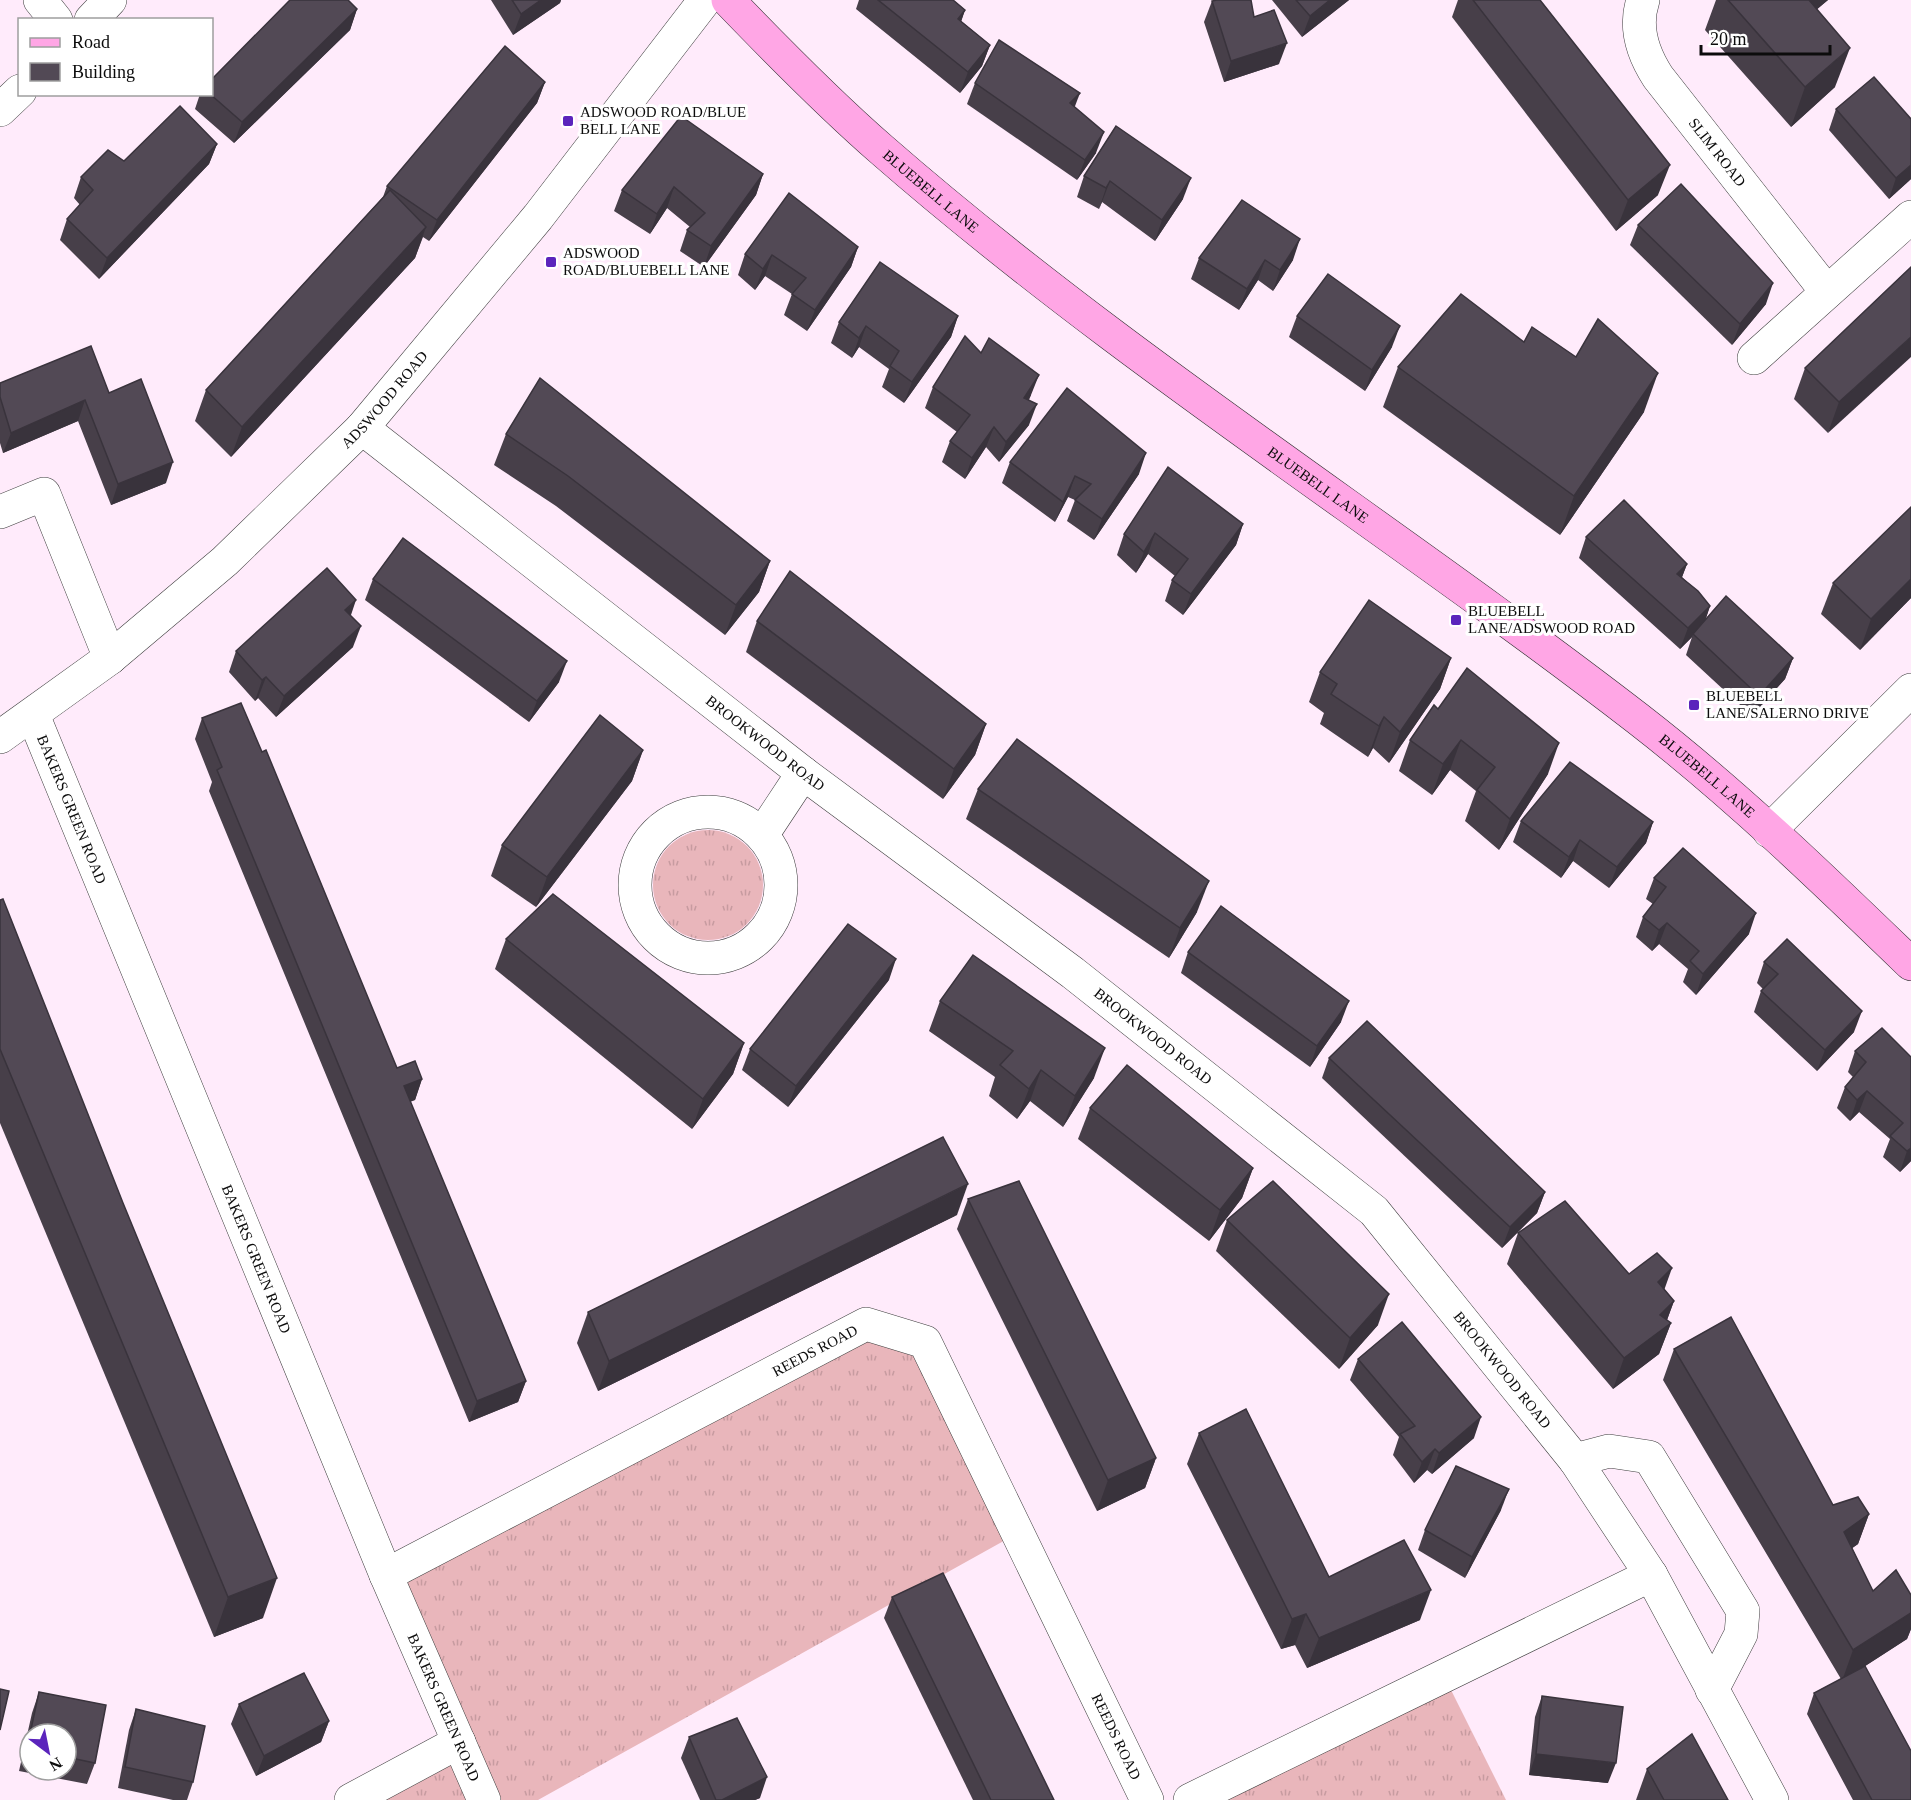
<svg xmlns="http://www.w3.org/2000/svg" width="1911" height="1800" viewBox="0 0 1911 1800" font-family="Georgia,serif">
<defs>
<pattern id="grass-tufts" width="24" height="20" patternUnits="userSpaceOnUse" patternTransform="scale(1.5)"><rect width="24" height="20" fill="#e9b6bb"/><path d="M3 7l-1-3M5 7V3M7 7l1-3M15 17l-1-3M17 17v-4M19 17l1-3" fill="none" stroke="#c79ba0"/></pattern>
</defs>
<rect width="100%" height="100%" fill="#ffebfb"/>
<g fill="url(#grass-tufts)">
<circle cx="708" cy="885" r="55"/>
<polygon points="866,1324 925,1342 1018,1533 538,1800 351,1800 459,1742 386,1575"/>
<polygon points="1444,1676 1506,1800 1190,1800"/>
</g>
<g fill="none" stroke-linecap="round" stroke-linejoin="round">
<g stroke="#3f3f3f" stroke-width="34">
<g id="street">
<polyline points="40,0 56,20"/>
<path id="s1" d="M1643 0C1634 27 1643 54 1658 77L1827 292"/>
<polyline points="91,20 110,0"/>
<polyline points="0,110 20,91"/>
<polyline points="1754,358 1911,217"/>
<path id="s2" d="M362 428 803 773 1073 973 1374 1211 1575 1460 1651 1575 1772 1800"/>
<polyline points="0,512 44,494 110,658"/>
<path id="s3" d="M33 715 386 1575 484 1800"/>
<path id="s4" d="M0 737 110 658 225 561 362 428 538 217 705 0"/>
<circle cx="708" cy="885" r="73"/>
<polyline points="1769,831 1911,690"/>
<polyline points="762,835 803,773"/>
<polyline points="1575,1460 1609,1451 1649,1457 1743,1611 1741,1634 1712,1690"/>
<path id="s5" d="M386 1575 866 1324 925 1342 1147 1800"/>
<polyline points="351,1800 459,1742"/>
<polyline points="1190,1800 1651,1575"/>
</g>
</g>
<g stroke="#2e2e2e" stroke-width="34">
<g id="secondary">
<path id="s6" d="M728 0C778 52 828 103 882 150 1119 357 1388 526 1637 718 1734 793 1823 879 1911 964"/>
</g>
</g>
<use href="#street" stroke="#fff" stroke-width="33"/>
<use href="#secondary" stroke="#ffa6e5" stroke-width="33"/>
</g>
<g fill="#473f49" fill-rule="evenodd">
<polygon points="491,0 561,0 560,3 513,35"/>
<polygon points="859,0 953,0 965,10 961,21 990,45 982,66 960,93 856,9"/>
<polygon points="1272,0 1349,0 1302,37"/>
<polygon points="1458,0 1540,0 1658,195 1616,231 1452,17"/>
<polygon points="1716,0 1828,0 1817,9 1835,87 1791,127 1705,30"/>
<polygon points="1212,1 1254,17 1279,64 1224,82 1204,22"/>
<polygon points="357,9 350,30 234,143 195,109 200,94 212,94"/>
<polygon points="545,82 537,103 429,241 423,237 415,258 231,457 195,421 206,390 383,197 387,186"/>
<polygon points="975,83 1074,107 1096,153 1077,180 967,104"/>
<polygon points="1836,109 1911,179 1889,199 1829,130"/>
<polygon points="1116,126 1183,199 1155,241 1102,202 1099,209 1077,197 1084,176"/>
<polygon points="217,144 209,164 99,279 60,240 67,219 80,205 74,198 81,177 124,161"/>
<polygon points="763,174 756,195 704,267 680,251 687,230 690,227 667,208 650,234 614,211 622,190"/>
<polygon points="1638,225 1766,304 1732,345 1630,245"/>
<polygon points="858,247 851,267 807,331 784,315 792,294 765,276 755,290 738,275 745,254"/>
<polygon points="1199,258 1293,260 1273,291 1258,280 1239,310 1191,279"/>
<polygon points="1911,267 1828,433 1794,399 1805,368"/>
<polygon points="958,316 951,337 904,403 882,387 889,369 859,347 852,358 831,343 839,322"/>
<polygon points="1297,316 1392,347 1365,391 1289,337"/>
<polygon points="1524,342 1576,357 1644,412 1560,535 1383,407 1398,367"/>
<polygon points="981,353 1031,395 1029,400 1029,425 999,462 986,447 965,479 942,462 950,441 957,432 925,408 933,387"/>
<polygon points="0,383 109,393 166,483 111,505 78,421 3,453 0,443"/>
<polygon points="506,434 770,561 759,592 725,635 556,506 494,465"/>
<polygon points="1010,462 1139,474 1094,540 1067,521 1075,500 1068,497 1055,522 1002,483"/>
<polygon points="1243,524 1236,545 1183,615 1165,601 1172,580 1175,576 1148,554 1136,573 1117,555 1124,534"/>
<polygon points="1586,537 1687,564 1682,577 1710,606 1705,621 1793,658 1785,679 1752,716 1686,655 1692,637 1680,649 1579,558"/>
<polygon points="373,579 559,682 529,722 365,600"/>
<polygon points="1833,583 1911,598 1860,650 1821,614"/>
<polygon points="351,616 353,647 276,717 258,698 255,701 229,672 236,651"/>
<polygon points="757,621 986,724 975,755 943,799 746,652"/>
<polygon points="1451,658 1440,689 1389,763 1373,748 1368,757 1320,724 1324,713 1309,702 1320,672"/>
<polygon points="1438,709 1548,774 1499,850 1465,821 1476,791 1450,770 1432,795 1399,771 1410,740"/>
<polygon points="202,718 397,1068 422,1079 415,1100 410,1101 526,1381 518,1402 469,1422 209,791 212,782 195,739"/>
<polygon points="643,750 632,781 536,907 491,876 502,845"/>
<polygon points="978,789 1197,912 1169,958 966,819"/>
<polygon points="1521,821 1653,822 1646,843 1609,888 1573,861 1561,878 1513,842"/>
<polygon points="1654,878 1749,934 1696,995 1683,982 1688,969 1659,944 1652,951 1636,937 1643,917 1653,904 1646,899"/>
<polygon points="0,900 263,1618 214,1637 0,1123"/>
<polygon points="506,939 744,1043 733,1074 692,1129 495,969"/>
<polygon points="1188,952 1341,1022 1310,1067 1181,973"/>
<polygon points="1764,962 1854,1032 1817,1071 1754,1012 1761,991 1763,989 1757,983"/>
<polygon points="889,980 788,1107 742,1070 750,1049"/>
<polygon points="940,1001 1094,1078 1063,1127 1030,1101 1017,1119 989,1096 995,1077 929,1031"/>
<polygon points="1882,1028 1911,1161 1900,1172 1883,1157 1890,1139 1859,1112 1850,1121 1837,1108 1845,1087 1853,1077 1848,1072 1855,1051"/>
<polygon points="1329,1058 1545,1192 1537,1213 1502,1248 1322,1078"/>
<polygon points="1090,1108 1253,1168 1242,1198 1209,1241 1078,1139"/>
<polygon points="968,1199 1156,1458 1145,1488 1097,1511 957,1229"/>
<polygon points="957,1215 598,1391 577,1343 588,1312"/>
<polygon points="1227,1220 1378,1325 1339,1369 1216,1251"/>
<polygon points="1518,1233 1629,1274 1664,1289 1674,1301 1667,1320 1671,1323 1659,1354 1613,1389 1507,1264"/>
<polygon points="1674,1349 1833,1505 1869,1514 1858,1544 1852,1548 1873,1591 1911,1595 1911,1629 1907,1639 1862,1668 1911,1800 1853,1800 1807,1714 1814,1693 1841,1679 1663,1380"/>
<polygon points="1358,1359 1474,1438 1432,1474 1427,1470 1414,1483 1393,1455 1399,1437 1350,1380"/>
<polygon points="1199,1433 1329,1577 1420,1620 1307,1668 1295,1645 1281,1649 1187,1464"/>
<polygon points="1501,1510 1465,1578 1418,1550 1425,1530"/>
<polygon points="892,1597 1054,1800 973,1800 884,1618"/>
<path d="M39 1692 95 1763 87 1784 19 1771 32 1713ZM30 1734H66V1770H30Z"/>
<polygon points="1542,1696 1608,1783 1529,1775 1535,1717"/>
<polygon points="239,1704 329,1721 321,1742 256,1776 231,1724"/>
<polygon points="136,1709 193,1782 187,1800 173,1800 118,1788 129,1730"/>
<polygon points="689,1737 760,1798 755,1800 700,1800 681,1758"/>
<polygon points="1647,1769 1728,1800 1636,1800"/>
</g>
<g fill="#39333c">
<polygon points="541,0 561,0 560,3 513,35 521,14"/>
<polygon points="1330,0 1349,0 1302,37 1310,16"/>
<polygon points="1801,0 1828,0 1789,33"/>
<polygon points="357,9 350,30 234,143 242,122"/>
<polygon points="965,10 958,31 958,19"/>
<polygon points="1287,43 1279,64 1224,82 1231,61"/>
<polygon points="990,45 982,66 960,93 968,72"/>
<polygon points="1850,48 1835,87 1791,127 1805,87"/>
<polygon points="545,82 537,103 429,241 437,220"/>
<polygon points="1080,93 1072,114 1070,103"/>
<polygon points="1104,132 1096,153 1077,180 1085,160"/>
<polygon points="217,144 209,164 99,279 107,258"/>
<polygon points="1670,165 1658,195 1616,231 1628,200"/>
<polygon points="1911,165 1911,179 1889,199 1896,178"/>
<polygon points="763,174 756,195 704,267 711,246"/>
<polygon points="1191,178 1183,199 1155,241 1162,220"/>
<polygon points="1110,181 1102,202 1099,209 1106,188"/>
<polygon points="674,187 667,208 650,234 657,214"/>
<polygon points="426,227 415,258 231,457 242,427"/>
<polygon points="1300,239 1293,260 1273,291 1280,270"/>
<polygon points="858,247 851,267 807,331 815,310"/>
<polygon points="772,255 765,276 755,290 763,269"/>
<polygon points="1265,260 1258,280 1239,310 1247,289"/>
<polygon points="1773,283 1766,304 1732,345 1740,324"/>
<polygon points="958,316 951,337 904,403 912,382"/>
<polygon points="866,326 859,347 852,358 859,338"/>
<polygon points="1400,326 1392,347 1365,391 1372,370"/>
<polygon points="1911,337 1911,357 1828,433 1839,402"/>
<polygon points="1658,373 1644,412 1560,535 1574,496"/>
<polygon points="1039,375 1031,395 1017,419 1024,398"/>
<polygon points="85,400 78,421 3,453 11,433"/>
<polygon points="1037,404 1029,425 999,462 1006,442"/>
<polygon points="994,427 986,447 965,479 972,458"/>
<polygon points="1146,453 1139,474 1094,540 1102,519"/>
<polygon points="173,462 166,483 111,505 118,484"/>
<polygon points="1075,476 1068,497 1055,522 1063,502"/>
<polygon points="1243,524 1236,545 1183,615 1191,594"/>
<polygon points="1155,533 1148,554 1136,573 1144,552"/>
<polygon points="770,561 759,592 725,635 736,605"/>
<polygon points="1687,564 1679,585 1677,574"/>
<polygon points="1911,579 1911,598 1860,650 1871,619"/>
<polygon points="356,600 349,621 345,610"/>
<polygon points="1710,606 1703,627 1693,634 1692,637 1680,649 1688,628"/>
<polygon points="361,626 353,647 276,717 284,696"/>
<polygon points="1451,658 1440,689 1389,763 1400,732"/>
<polygon points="1793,658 1785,679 1752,716 1759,696"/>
<polygon points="567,661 559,682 529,722 537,701"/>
<polygon points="266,677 258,698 255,701 262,680"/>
<polygon points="1384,717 1373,748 1368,757 1379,726"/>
<polygon points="986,724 975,755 943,799 954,769"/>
<polygon points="1461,740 1450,770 1432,795 1443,764"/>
<polygon points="1559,743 1548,774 1499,850 1510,819"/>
<polygon points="643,750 632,781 536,907 547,877"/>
<polygon points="1653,822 1646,843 1609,888 1617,867"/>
<polygon points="1580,840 1573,861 1561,878 1569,857"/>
<polygon points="1209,881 1197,912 1169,958 1180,928"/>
<polygon points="1756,913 1749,934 1696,995 1703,974"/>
<polygon points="1667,923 1659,944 1652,951 1659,930"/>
<polygon points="896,959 889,980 788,1107 796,1086"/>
<polygon points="1349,1001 1341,1022 1310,1067 1317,1046"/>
<polygon points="1862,1011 1854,1032 1817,1071 1825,1050"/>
<polygon points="744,1043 733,1074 692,1129 703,1099"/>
<polygon points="1105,1048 1094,1078 1063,1127 1075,1096"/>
<polygon points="1041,1070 1030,1101 1017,1119 1029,1089"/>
<polygon points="422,1079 415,1100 397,1107 404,1086"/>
<polygon points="1867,1091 1859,1112 1850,1121 1857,1100"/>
<polygon points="1911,1148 1911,1161 1900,1172 1907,1151"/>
<polygon points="1253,1168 1242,1198 1209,1241 1220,1210"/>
<polygon points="968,1184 957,1215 598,1391 609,1361"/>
<polygon points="1545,1192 1537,1213 1502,1248 1510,1227"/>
<polygon points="1672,1268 1661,1299 1658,1282"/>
<polygon points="1389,1294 1378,1325 1339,1369 1350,1338"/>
<polygon points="1674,1301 1664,1328 1671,1323 1659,1354 1613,1389 1624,1358 1660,1315"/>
<polygon points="526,1381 518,1402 469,1422 477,1401"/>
<polygon points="1481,1417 1474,1438 1432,1474 1439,1453"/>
<polygon points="1435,1449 1427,1470 1414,1483 1422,1462"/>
<polygon points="1156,1458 1145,1488 1097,1511 1108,1480"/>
<polygon points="1509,1489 1501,1510 1465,1578 1472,1557"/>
<polygon points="1869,1514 1858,1544 1833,1562 1844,1532"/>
<polygon points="277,1578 263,1618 214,1637 228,1597"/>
<polygon points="1431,1590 1420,1620 1307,1668 1319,1638"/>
<polygon points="1911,1613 1911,1629 1907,1639 1842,1681 1853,1650"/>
<polygon points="1306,1614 1295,1645 1281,1649 1292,1619"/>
<polygon points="329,1721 321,1742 256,1776 264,1756"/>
<polygon points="1536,1754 1616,1763 1608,1783 1529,1775"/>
<polygon points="767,1777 760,1798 755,1800 722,1800"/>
</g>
<g fill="#524955" stroke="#39333c" stroke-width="1.5">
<polygon points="290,0 348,0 357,9 242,122 210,94 212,94 212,79"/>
<polygon points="512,0 541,0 521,14"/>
<polygon points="878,0 953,0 965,10 958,19 990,45 968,72"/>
<polygon points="1217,0 1251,0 1254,17 1274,10 1287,43 1231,61 1212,1"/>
<polygon points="1296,0 1330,0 1310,16"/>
<polygon points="1473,0 1540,0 1670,165 1628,200"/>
<polygon points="1728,0 1809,0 1850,48 1805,87"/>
<polygon points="999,40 1080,93 1070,103 1104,132 1085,160 975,83"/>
<polygon points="505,46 545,82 437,220 387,186"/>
<polygon points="1874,77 1911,119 1911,165 1896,178 1836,109"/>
<polygon points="180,106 217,144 107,258 67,219 93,190 81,177 108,150 124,161"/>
<polygon points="681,116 763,174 711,246 687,230 705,213 674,187 657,214 622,190"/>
<polygon points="1116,126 1191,178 1162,220 1110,181 1106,188 1084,176"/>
<polygon points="1681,184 1773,283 1740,324 1638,225"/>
<polygon points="390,190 426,227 242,427 206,390"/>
<polygon points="789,193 858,247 815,310 792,294 806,278 772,255 763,269 745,254"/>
<polygon points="1242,200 1300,239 1280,270 1265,260 1247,289 1199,258"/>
<polygon points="880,262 958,316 912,382 890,366 899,351 866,326 859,338 839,322"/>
<polygon points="1911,267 1911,337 1839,402 1805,368"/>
<polygon points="1328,274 1400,326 1372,370 1297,316"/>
<polygon points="1461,294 1524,342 1532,327 1576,357 1598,319 1658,373 1574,496 1398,367"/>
<polygon points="965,336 981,353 989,338 1039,375 1024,398 1037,404 1006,442 994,427 972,458 950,441 970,415 933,387"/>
<polygon points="91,346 109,393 141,379 173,462 118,484 85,400 11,433 0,397 0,383"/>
<polygon points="540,378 770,561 736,605 568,476 506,434"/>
<polygon points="1067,388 1146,453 1102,519 1075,500 1091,484 1075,476 1063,502 1010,462"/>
<polygon points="1168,467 1243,524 1191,594 1172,580 1188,559 1155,533 1144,552 1124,534"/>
<polygon points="1624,500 1687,564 1677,574 1698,591 1710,606 1688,628 1586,537"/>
<polygon points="1911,507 1911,579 1871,619 1833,583"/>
<polygon points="403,538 567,661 537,701 373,579"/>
<polygon points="327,568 356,600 345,610 361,626 284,696 266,677 262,680 236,651"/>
<polygon points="790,571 986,724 954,769 757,621"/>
<polygon points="1726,596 1793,658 1759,696 1693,634"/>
<polygon points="1369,600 1451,658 1400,732 1384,717 1379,726 1331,694 1337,684 1320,672"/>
<polygon points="1467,668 1559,743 1510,819 1477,790 1495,767 1461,740 1443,764 1410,740 1434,705 1438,709"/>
<polygon points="241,703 262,752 266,750 397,1068 415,1061 422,1079 404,1086 526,1381 477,1401 217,770 222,767 202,718"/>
<polygon points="600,715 643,750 547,877 502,845"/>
<polygon points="1017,739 1209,881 1180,928 978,789"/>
<polygon points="1570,762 1653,822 1617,867 1580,840 1569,857 1521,821"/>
<polygon points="1683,848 1756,913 1703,974 1690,961 1699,951 1667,923 1659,930 1643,917 1666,887 1654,878"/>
<polygon points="553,894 744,1043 703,1099 506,939"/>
<polygon points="3,899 123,1203 277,1578 228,1597 0,1049 0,900"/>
<polygon points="1221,906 1349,1001 1317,1046 1188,952"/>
<polygon points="848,924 896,959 796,1086 750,1049"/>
<polygon points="1787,939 1862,1011 1825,1050 1761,991 1778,974 1764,962"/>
<polygon points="973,955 1105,1048 1075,1096 1041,1070 1029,1089 1000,1065 1013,1051 940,1001"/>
<polygon points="1367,1021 1545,1192 1510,1227 1329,1058"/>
<polygon points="1882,1028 1911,1057 1911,1148 1907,1151 1890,1136 1903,1123 1867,1091 1857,1100 1845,1087 1866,1062 1855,1051"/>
<polygon points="1127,1065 1253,1168 1220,1210 1090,1108"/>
<polygon points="943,1137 968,1184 609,1361 588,1312"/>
<polygon points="1019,1181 1156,1458 1108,1480 968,1199"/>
<polygon points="1273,1181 1389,1294 1350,1338 1227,1220"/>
<polygon points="1565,1201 1629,1274 1657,1253 1672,1268 1658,1282 1674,1301 1660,1315 1671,1323 1624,1358 1518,1233"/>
<polygon points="1731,1317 1833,1505 1858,1497 1869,1514 1844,1532 1873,1591 1896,1570 1911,1595 1911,1613 1853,1650 1674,1349"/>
<polygon points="1402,1322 1481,1417 1439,1453 1435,1449 1422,1462 1400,1434 1415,1426 1358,1359"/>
<polygon points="1246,1409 1329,1577 1404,1540 1431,1590 1319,1638 1306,1614 1292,1619 1199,1433"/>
<polygon points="1456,1466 1509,1489 1472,1557 1425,1530"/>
<polygon points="943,1573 1054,1800 991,1800 892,1597"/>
<polygon points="1865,1666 1911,1751 1911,1800 1872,1800 1814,1693"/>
<polygon points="304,1673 329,1721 264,1756 239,1704"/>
<polygon points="0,1689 9,1691 0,1730"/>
<polygon points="39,1692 106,1705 95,1763 66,1757 66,1734 30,1734"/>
<polygon points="1542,1696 1623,1707 1616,1763 1536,1754"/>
<polygon points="136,1709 205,1726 193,1782 125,1767"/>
<polygon points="737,1718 767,1777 722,1800 716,1800 689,1737"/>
<polygon points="1692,1734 1728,1800 1664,1800 1647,1769"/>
<polygon points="30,1736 30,1751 27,1750"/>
</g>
<g fill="#5b24bc" stroke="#fff" stroke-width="2">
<rect x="562" y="115" width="12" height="12" rx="3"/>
<rect x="545" y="256" width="12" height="12" rx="3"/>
<rect x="1450" y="614" width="12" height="12" rx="3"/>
<rect x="1688" y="699" width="12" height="12" rx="3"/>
</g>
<g text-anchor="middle" stroke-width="6" stroke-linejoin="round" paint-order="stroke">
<g font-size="15" fill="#0c0c0c" stroke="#fff" text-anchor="start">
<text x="580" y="117">ADSWOOD ROAD/BLUE<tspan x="580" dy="17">BELL LANE</tspan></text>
<text x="563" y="258">ADSWOOD<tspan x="563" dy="17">ROAD/BLUEBELL LANE</tspan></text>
<text x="1468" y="616">BLUEBELL<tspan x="1468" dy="17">LANE/ADSWOOD ROAD</tspan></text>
<text x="1706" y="701">BLUEBELL<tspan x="1706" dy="17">LANE/SALERNO DRIVE</tspan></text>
</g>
<g font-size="15" fill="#0c0c0c" stroke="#fff">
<text dy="5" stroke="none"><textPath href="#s1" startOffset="177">SLIM ROAD</textPath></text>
<text dy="5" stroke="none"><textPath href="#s6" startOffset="279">BLUEBELL LANE</textPath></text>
<text dy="5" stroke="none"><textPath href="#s4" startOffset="513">ADSWOOD ROAD</textPath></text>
<text dy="5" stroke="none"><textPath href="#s6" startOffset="765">BLUEBELL LANE</textPath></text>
<text dy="5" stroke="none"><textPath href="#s2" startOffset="512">BROOKWOOD ROAD</textPath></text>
<text dy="5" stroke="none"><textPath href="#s6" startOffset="1251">BLUEBELL LANE</textPath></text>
<text dy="5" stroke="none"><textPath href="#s3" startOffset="102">BAKERS GREEN ROAD</textPath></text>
<text dy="5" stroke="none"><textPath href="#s2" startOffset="998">BROOKWOOD ROAD</textPath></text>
<text dy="5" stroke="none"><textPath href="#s3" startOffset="588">BAKERS GREEN ROAD</textPath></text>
<text dy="5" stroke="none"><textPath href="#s5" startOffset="484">REEDS ROAD</textPath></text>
<text dy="5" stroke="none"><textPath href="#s2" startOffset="1484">BROOKWOOD ROAD</textPath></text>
<text dy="5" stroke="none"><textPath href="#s3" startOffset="1074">BAKERS GREEN ROAD</textPath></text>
<text dy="5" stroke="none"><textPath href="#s5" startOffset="1042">REEDS ROAD</textPath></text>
</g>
</g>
<rect x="18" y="18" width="195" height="78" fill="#ffffff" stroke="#9e9e9e" stroke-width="1.5"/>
<rect x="30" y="38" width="30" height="9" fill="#ffa6e5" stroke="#9e9e9e" stroke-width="1.5"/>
<text x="72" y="48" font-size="18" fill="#0c0c0c">Road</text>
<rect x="30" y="63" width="30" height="18" fill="#524955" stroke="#9e9e9e" stroke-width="1.5"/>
<text x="72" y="78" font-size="18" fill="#0c0c0c">Building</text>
<g transform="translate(48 1752) rotate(148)"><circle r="28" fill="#ffffff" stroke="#9e9e9e" stroke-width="1.5"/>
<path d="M0-4.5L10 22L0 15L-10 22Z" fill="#5b24bc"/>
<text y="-9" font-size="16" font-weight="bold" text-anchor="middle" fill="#0c0c0c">N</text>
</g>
<path d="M1701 45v9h129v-9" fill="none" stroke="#0c0c0c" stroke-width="3"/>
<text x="1710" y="45" font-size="18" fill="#0c0c0c" stroke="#ffffff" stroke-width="4.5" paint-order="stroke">20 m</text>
</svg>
